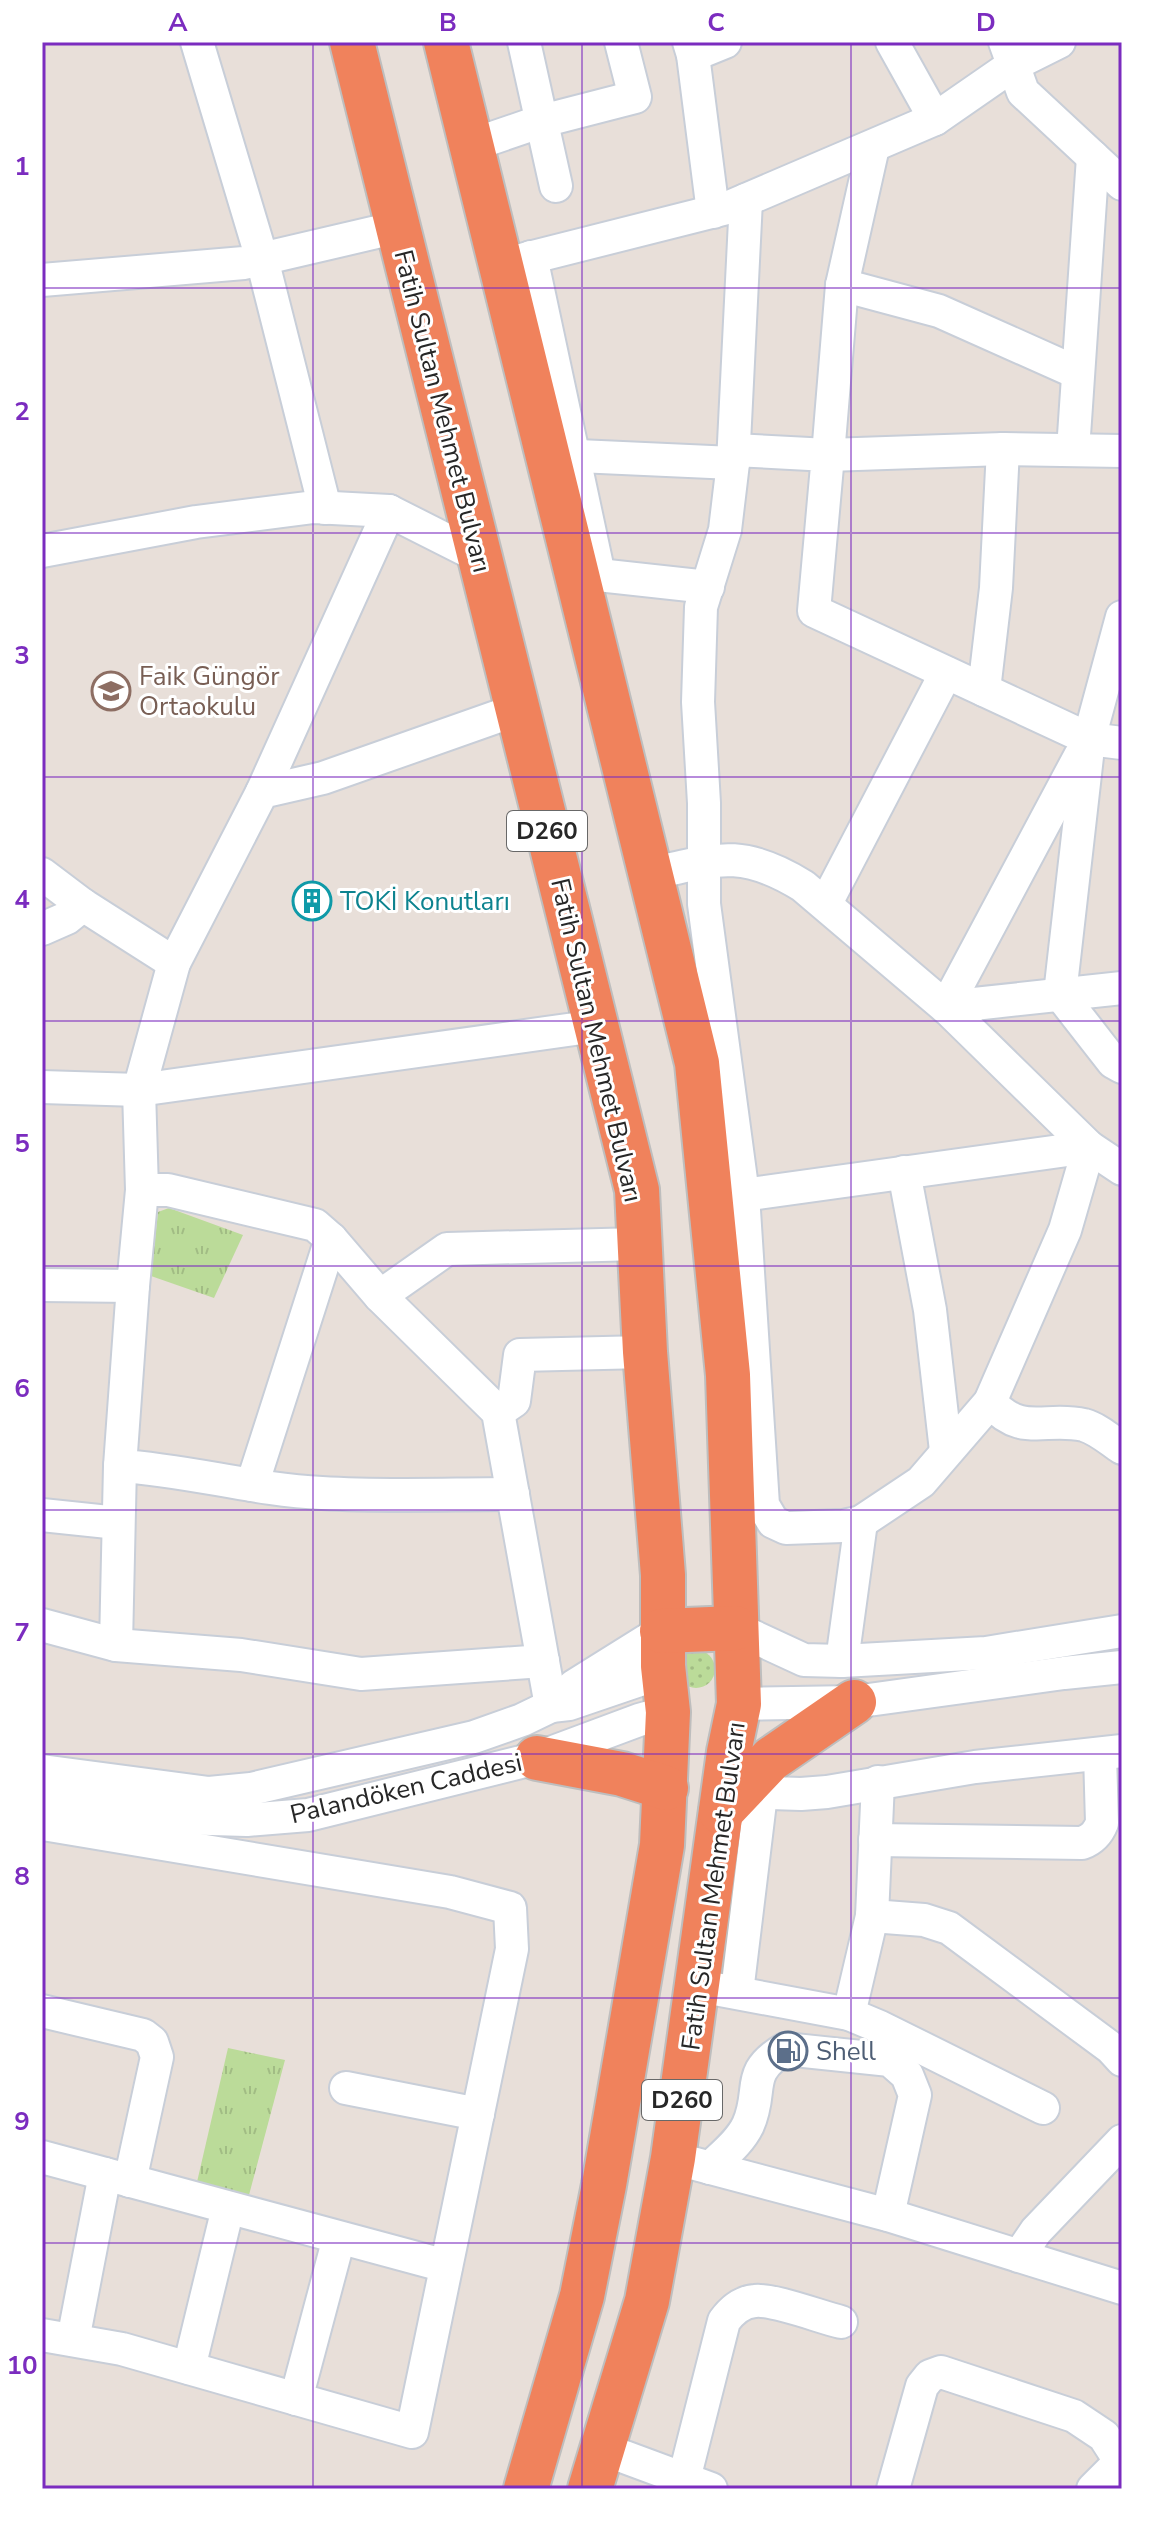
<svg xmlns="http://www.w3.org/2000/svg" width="1164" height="2531" viewBox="0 0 1164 2531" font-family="'Nunito Sans',sans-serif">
<defs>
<pattern id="grass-dots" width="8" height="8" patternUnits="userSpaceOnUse" patternTransform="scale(2)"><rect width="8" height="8" fill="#bbdb99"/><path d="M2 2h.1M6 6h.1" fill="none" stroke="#a1bc84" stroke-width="1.8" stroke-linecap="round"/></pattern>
<pattern id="park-tufts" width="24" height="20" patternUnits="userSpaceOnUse" patternTransform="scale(2)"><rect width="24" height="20" fill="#bbdb99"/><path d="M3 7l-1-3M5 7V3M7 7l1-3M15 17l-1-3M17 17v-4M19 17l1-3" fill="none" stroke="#a1bc84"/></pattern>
</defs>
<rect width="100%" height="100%" fill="#e8dfd9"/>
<circle fill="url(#grass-dots)" cx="696" cy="1669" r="19"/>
<g fill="url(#park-tufts)">
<polygon points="169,1208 243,1235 214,1298 151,1276 158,1212"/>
<polygon points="228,2048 285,2060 249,2195 197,2182"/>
</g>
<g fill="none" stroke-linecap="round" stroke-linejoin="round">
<g stroke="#c8ced8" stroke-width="36">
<g id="minor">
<polyline points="197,42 262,259 325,508"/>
<polyline points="524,42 556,186"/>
<polyline points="689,42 693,55 713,212"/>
<polyline points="892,42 935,119"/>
<polyline points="1005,42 1023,92 1122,184"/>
<polyline points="693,55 725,42"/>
<polyline points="472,145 542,121 635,97 621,42"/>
<polyline points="873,147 842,285 828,455 1003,449 1122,451"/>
<polyline points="746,200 733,463 725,530 701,607 698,702 704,803 704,904 743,1195 763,1505 773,1522 786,1528 843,1526 861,1522 921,1482 990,1402 1065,1230 1089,1147"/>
<polyline points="531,257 599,575"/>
<polyline points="501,265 727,208 935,119 1013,65 1059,42"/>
<polyline points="42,280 244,263 398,227"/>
<polyline points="842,285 939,311 1078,373"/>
<polyline points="734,450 828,455 814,611 1089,739 1122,743"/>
<polyline points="1073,450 1093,157"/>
<polyline points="556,455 733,463"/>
<polyline points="42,551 196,522 314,507 389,511"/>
<polyline points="580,573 708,587"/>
<polyline points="1122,617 1089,739 1060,994 1113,1062 1122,1067"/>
<polyline points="984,690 996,588 1003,449"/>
<polyline points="262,792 389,511 480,557"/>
<polyline points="42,874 83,905 174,963"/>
<path d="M650 874C716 859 742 848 803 886L949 1010 1089 1147 1122 1169"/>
<polyline points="826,903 946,673"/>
<polyline points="42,929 67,918 83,905"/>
<polyline points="946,1007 1080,756"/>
<polyline points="946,1007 1122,988"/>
<polyline points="42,1087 139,1090 596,1026"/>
<polyline points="904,1172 930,1310 946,1451"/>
<polyline points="142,1190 168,1190 315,1225 331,1239 380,1296 498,1412 551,1706 569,1704 663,1672"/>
<polyline points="743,1195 1089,1147"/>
<polyline points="42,1285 133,1286 142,1190 139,1090 174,963 262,792 323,778 516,710"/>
<polyline points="380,1296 447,1249 639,1244"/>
<path d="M990 1402C1023 1438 1044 1416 1084 1425 1098 1429 1110 1440 1122 1448"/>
<polyline points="498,1412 514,1401 520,1355 645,1352"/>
<path d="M120 1466C188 1470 254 1490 322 1493 385 1497 450 1494 513 1494"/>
<polyline points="252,1485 331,1239"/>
<polyline points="42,1515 118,1523"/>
<polyline points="42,1625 116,1645 241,1655 361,1674 543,1661"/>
<polyline points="735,1628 804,1660 842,1661 986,1653 1122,1631"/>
<polyline points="116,1645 120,1466 133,1286"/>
<polyline points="842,1661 861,1522"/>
<polyline points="739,1704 854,1702 1064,1673 1122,1667"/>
<polyline points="42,1771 209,1793 251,1789 474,1737 522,1720 551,1706 574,1686 662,1631"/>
<polyline points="740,1792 801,1794 827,1792 975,1767 1122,1751"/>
<polyline points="42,1798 176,1818 247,1820 308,1815 537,1758 639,1720 668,1712"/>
<path d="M875 1840 1082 1843C1093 1839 1098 1833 1102 1823L1100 1754"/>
<polyline points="872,1916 924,1920 949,1928 1111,2048 1122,2060"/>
<polyline points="699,1986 849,2014 880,2027 1043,2108"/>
<polyline points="737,1992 761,1794"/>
<polyline points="42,2011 143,2035 152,2042 157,2057 130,2181"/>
<polyline points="849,2014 872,1916 878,1782"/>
<polyline points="346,2088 478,2114"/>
<polyline points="42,2157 446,2266"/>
<polyline points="673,2158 888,2215 1122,2288"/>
<path d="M710 2168C723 2155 740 2142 748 2125 764 2089 744 2073 785 2049L890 2060 907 2075 915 2095 888 2215"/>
<polyline points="1019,2256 1036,2231 1122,2141"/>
<polyline points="42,2335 122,2349 412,2432 512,1949 510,1908 450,1892 43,1824"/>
<polyline points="73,2340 105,2174"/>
<polyline points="189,2368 228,2208"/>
<polyline points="296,2399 339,2238"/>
<polyline points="603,2449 711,2489"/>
<path d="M684 2479 724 2321C732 2310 741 2302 755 2301 774 2299 820 2317 841 2322"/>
<polyline points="893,2489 922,2386 930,2376 941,2372 1074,2416 1104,2436 1122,2464"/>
<polyline points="1093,2489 1111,2471 1122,2464"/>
</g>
</g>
<g stroke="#bebebe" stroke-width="48">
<g id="highway">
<polyline points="352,42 637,1190 645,1352 663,1575 663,1666 668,1712 662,1845 604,2185 582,2296 526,2489"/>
<polyline points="446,42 697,1063 728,1375 739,1704 729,1752 673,2158 647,2301 590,2489"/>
<polyline points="662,1631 735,1628"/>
<polyline points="537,1758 622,1774 666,1788"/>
<polyline points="721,1812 771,1759 854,1702"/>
</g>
</g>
<use href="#minor" stroke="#fff" stroke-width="32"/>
<use href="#highway" stroke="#f0825c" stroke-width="44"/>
</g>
<path fill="none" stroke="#7b2cbf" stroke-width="2" stroke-opacity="0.55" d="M313 42V2489M582 42V2489M851 42V2489M42 288H1122M42 533H1122M42 777H1122M42 1021H1122M42 1266H1122M42 1510H1122M42 1754H1122M42 1998H1122M42 2243H1122"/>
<defs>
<g id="school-ring" transform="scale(2)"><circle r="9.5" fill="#fff" stroke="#8d6e63" stroke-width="1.5"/><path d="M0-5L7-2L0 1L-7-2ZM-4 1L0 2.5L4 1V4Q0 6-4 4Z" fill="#8d6e63"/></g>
<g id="building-ring" transform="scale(2)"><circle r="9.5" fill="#fff" stroke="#0f9aa8" stroke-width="1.5"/><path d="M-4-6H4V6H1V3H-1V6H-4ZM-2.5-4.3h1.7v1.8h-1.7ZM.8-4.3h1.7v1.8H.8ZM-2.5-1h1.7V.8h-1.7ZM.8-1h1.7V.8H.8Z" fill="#0f9aa8"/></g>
<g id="fuel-ring" transform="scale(2)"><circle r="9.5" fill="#fff" stroke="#5c6f8a" stroke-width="1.5"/><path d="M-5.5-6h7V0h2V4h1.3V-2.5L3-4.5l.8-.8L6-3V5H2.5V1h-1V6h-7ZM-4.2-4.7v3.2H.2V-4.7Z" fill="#5c6f8a"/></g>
</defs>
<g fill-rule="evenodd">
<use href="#school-ring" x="111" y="691"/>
<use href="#building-ring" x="312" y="901"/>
<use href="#fuel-ring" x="788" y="2051"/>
</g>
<g text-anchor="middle" stroke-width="6" stroke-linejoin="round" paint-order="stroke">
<g fill="#fff" stroke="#686868" stroke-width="2">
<rect x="507" y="811" width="80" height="40" rx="6"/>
<rect x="642" y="2080" width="80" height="40" rx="6"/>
</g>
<g font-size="24" font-weight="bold" fill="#272727">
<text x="547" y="839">D260</text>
<text x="682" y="2108">D260</text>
</g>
<g font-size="26" fill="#272727" stroke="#fff">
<text transform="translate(443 411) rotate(76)" y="9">Fatih Sultan Mehmet Bulvarı</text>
<text transform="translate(597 1040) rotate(77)" y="9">Fatih Sultan Mehmet Bulvarı</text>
<text transform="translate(406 1788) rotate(-13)" y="9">Palandöken Caddesi</text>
<text transform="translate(713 1886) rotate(-82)" y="9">Fatih Sultan Mehmet Bulvarı</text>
</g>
<g font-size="26" fill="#785e54" stroke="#fff" text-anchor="start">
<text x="139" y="685">Faik Güngör<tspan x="139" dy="30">Ortaokulu</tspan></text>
</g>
<g font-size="26" fill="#0d838f" stroke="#fff" text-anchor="start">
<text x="340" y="910">TOKİ Konutları</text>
</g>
<g font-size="26" fill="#4e5e75" stroke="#fff" text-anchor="start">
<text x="816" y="2060">Shell</text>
</g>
</g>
<rect width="1164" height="2531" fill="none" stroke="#ffffff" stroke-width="88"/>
<rect x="44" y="44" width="1076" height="2443" fill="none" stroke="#7b2cbf" stroke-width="3"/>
<g font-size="26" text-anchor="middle" font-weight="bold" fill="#7b2cbf">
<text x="178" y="31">A</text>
<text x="448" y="31">B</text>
<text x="716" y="31">C</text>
<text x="986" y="31">D</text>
<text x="22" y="175">1</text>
<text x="22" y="420">2</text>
<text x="22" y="664">3</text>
<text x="22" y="908">4</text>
<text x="22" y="1152">5</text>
<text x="22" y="1397">6</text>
<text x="22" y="1641">7</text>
<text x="22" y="1885">8</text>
<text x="22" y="2130">9</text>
<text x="22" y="2374">10</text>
</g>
</svg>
